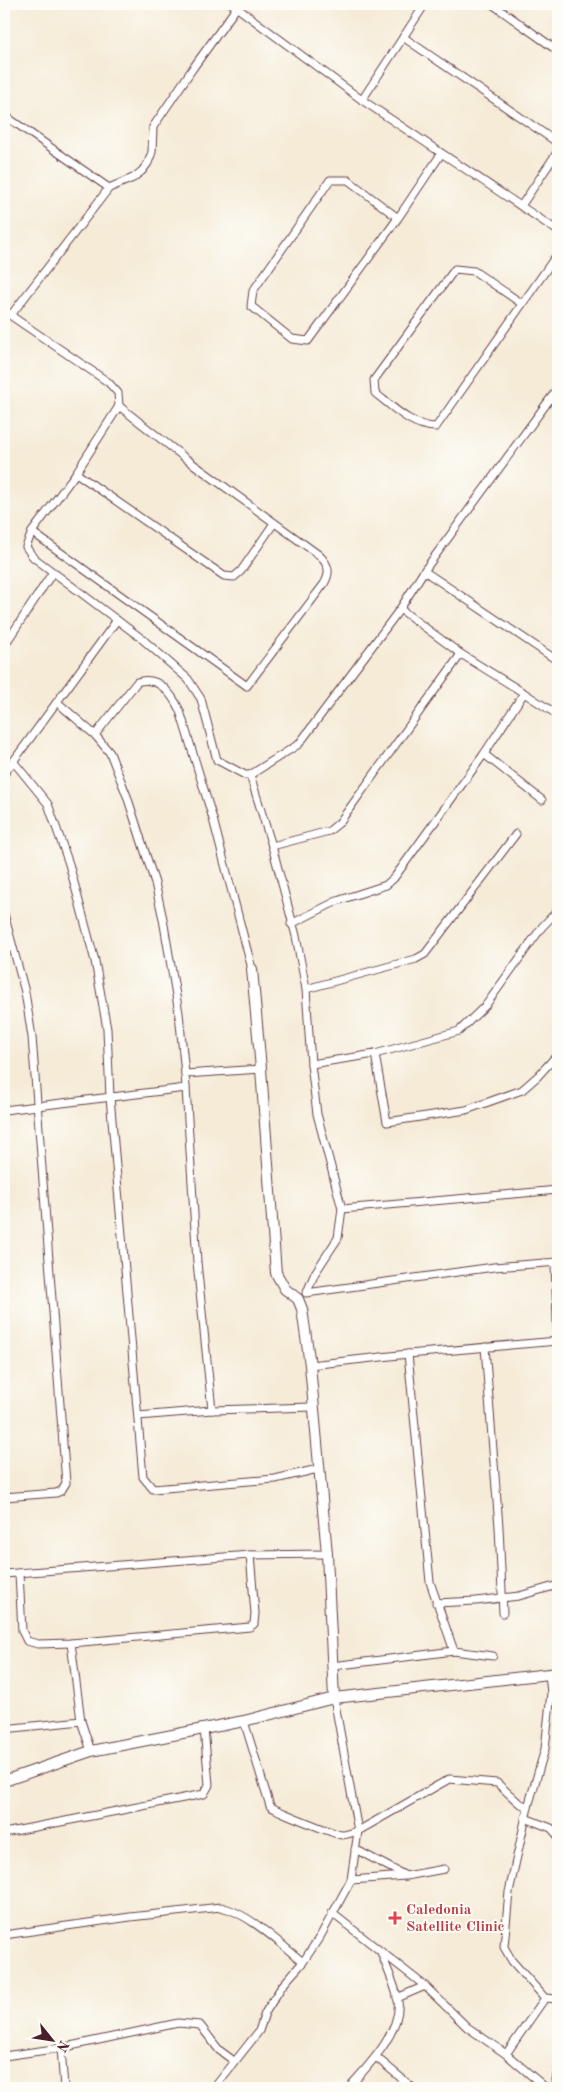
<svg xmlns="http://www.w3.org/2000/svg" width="562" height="2092" viewBox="0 0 562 2092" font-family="'Old Standard TT',serif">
<rect width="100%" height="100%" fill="#fdfcf7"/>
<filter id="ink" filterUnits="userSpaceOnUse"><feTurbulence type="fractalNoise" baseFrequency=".02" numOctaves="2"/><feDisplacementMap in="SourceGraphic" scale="10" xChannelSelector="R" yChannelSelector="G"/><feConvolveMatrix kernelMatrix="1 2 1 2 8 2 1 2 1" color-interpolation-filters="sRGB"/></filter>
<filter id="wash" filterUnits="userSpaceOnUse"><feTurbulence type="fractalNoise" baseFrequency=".0096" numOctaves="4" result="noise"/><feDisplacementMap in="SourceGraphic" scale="20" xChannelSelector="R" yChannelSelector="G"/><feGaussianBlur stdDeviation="1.12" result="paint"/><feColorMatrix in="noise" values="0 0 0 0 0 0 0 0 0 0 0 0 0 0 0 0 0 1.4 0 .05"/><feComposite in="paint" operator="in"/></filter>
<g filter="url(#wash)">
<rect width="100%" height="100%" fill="#f5ebd7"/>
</g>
<g filter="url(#ink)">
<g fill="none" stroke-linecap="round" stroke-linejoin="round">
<g stroke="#643e45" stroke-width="9">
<g id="street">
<polyline points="232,4 362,100 558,231"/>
<polyline points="492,4 558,51"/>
<polyline points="403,37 558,143"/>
<polyline points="362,100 425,4"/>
<polyline points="4,115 109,188"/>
<polyline points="521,206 558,151"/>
<polyline points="398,218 348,180 330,180 253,291 251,306 292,339 308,341 398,218 441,154"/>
<path d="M521 303 474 271 455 269 374 380 375 393C393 407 412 427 436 427L558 253"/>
<polyline points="4,311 108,382 118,393 119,406 76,473 32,532 26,547 33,557 141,638 188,679 201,699 217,760 245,775 250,775 299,744 400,609 424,571 558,388"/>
<polyline points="11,315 109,188 133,178 142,171 148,163 152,152 153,127 193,68 237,7"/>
<polyline points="76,473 224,576 234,577 241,571 274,523"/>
<path d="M32 532 247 686 324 584C331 572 329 565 319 555L185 458 119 406"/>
<polyline points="424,571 558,661"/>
<polyline points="4,646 53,572"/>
<polyline points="524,693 558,715"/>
<polyline points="57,702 95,735 110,753 127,796 155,883 163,919 179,1013 185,1074"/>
<path d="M95 735 137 682C159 675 172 694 180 711L213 819 252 969"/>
<polyline points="484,754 542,800"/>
<polyline points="13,761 48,804 69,864 95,961 107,1029 110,1097 143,1477 153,1489 275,1479 318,1469"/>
<polyline points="4,774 117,620"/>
<polyline points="250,775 272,846 296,936 306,989 311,1064 317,1114 342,1209 338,1238 315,1273 307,1292"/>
<polyline points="272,846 329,831 339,823 461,654 400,609"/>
<polyline points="4,914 25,992 32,1037 66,1483 61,1491 56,1493 4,1497"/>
<polyline points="291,924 337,901 386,885 394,878 484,754 524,693 461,654"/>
<polyline points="306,989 416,959 425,954 516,834"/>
<polyline points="375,1054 387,1122 466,1110 522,1090 538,1076 558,1054"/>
<polyline points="311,1064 375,1054 459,1031 486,1005 542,927 558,910"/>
<polyline points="186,1088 197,1262 212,1410"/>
<polyline points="4,1110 186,1088 185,1074 261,1069"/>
<polyline points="342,1209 558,1190"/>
<polyline points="555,1263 558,1349"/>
<polyline points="306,1293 494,1267 558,1262"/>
<polyline points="485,1347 499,1527 503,1613"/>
<polyline points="408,1354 430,1582 454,1651"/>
<polyline points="310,1365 408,1354 558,1341"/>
<polyline points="138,1416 212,1410 312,1407"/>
<polyline points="19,1573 22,1631 27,1641 38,1644 71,1643 250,1627 254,1624 255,1613 250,1555"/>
<polyline points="4,1574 250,1555 327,1554"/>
<polyline points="436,1603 476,1601 519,1596 558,1585"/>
<polyline points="71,1643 81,1721 91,1751"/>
<polyline points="332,1666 454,1651 493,1656"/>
<polyline points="549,1674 551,1693 545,1749 528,1807 509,1892 504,1947 512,1961 545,1998 558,1999"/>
<path d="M244 1721 270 1806C274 1810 337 1835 342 1835 347 1835 353 1832 358 1831L449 1779 497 1783 519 1803 528 1807"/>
<polyline points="4,1729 81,1721"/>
<polyline points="525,1818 551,1828 558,1836"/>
<polyline points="4,1833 204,1794 209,1785 204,1728"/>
<polyline points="355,1849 406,1876 444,1869"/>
<polyline points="351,1880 405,1876"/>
<polyline points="332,1913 425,1986 467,2027 506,2054 546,2088"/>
<path d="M4 1935 130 1917 221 1907C250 1914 279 1943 303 1962"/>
<polyline points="397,1998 425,1986"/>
<polyline points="61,2048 64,2088"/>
<polyline points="506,2054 545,1998"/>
<polyline points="4,2056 61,2048 178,2023 200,2025 219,2050 234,2061"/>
<polyline points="376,2057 413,2088"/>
<path d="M352 2084C371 2063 402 2030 398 2000 395 1984 386 1967 381 1952"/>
<polyline points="214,2088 259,2031 265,2013 282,1986 303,1962 321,1935 351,1880 358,1831 334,1698"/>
<polyline points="557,2088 556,2080 558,2070"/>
</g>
</g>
<g stroke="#643e45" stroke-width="12">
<g id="secondary">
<polyline points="252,969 261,1069 276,1273 285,1289 298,1299 302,1309 310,1365 327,1554 334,1698"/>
<polyline points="4,1781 91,1751 244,1721 334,1698 558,1673"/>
</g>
</g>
<use href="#street" stroke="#fff" stroke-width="7"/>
<use href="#secondary" stroke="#fff" stroke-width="10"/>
</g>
</g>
<path fill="#e0444e" stroke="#fdfcf7" stroke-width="2" d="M392.5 1910.5h5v5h5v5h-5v5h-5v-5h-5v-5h5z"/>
<g text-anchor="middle" stroke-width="4" stroke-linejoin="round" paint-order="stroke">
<g font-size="15" font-weight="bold" fill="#be3a42" stroke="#fdfcf7" text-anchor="start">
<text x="406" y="1914">Caledonia<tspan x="406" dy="17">Satellite Clinic</tspan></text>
</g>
</g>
<rect width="562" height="2092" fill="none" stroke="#fdfcf7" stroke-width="20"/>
<g transform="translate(52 2040) rotate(120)" stroke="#fdfcf7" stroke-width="4" paint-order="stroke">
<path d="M0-4L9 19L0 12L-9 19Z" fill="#4a1f2b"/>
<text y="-8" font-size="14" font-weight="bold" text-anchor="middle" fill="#4a1f2b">N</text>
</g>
</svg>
